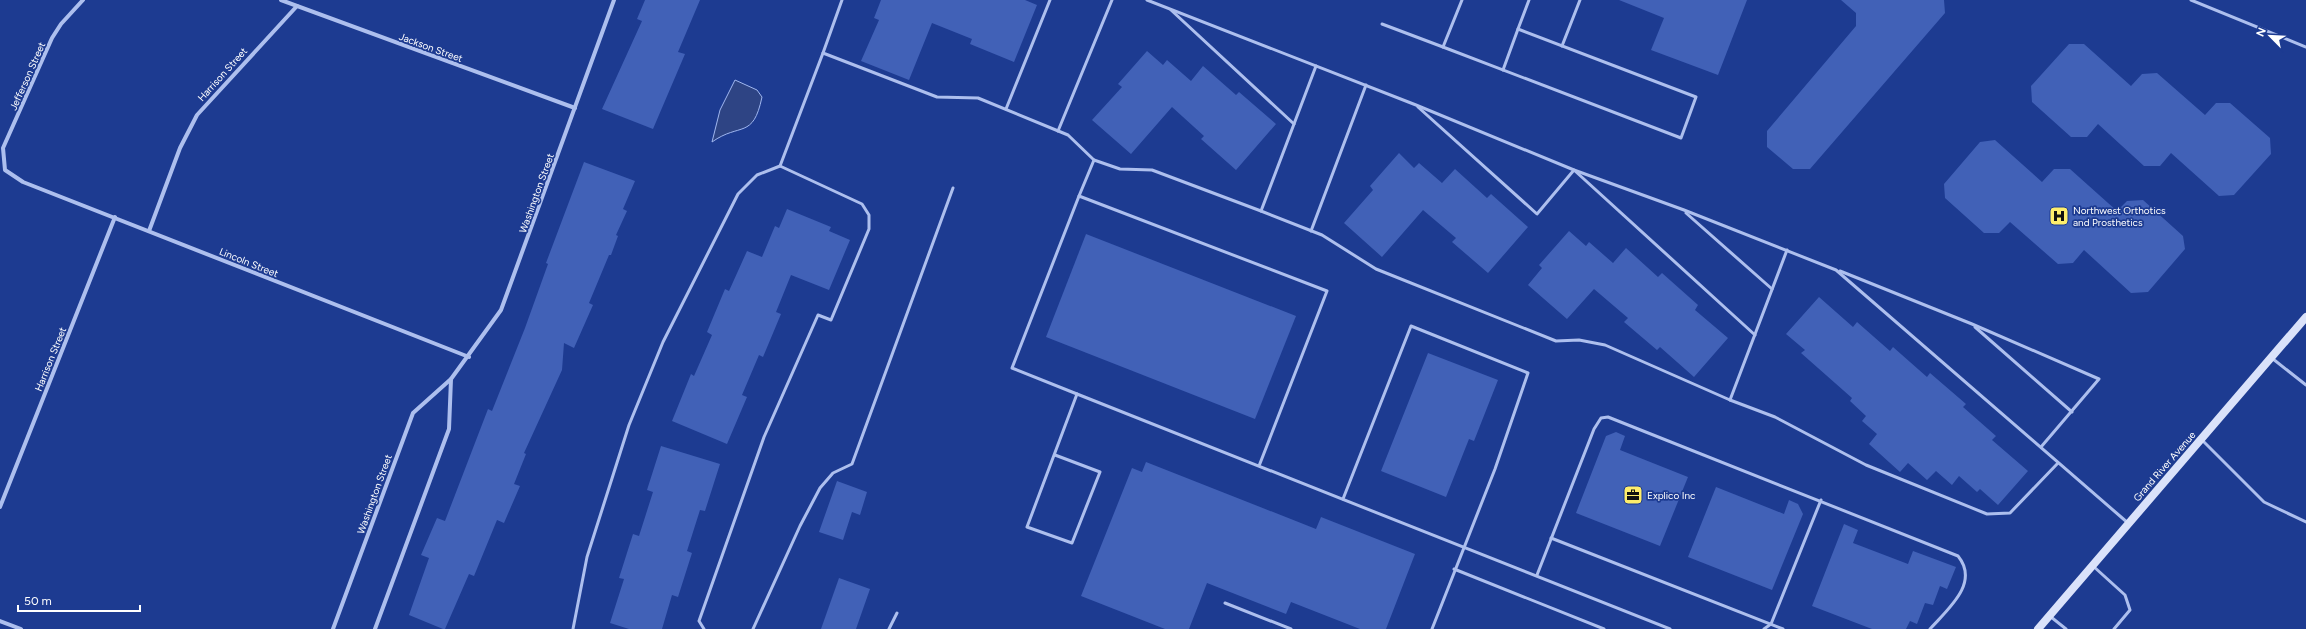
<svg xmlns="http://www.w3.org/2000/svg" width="2306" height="629" viewBox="0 0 2306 629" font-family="Figtree,sans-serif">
<rect width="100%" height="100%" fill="#1d3b91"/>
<path fill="#2e4484" stroke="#a0b7f0" d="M735 80 757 90 762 97C753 140 740 122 712 142L720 110Z"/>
<g fill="#4161b7">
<polygon points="645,0 700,0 678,52 685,54 653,129 602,109 642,21 637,19"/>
<polygon points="881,0 1025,0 1037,5 1014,62 970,44 972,39 932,23 909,80 861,61 879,20 874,18"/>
<polygon points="1619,0 1747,0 1718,75 1651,50 1664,18"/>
<polygon points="1841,0 1944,0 1945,13 1810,169 1793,169 1767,147 1767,131 1856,26 1856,13"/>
<polygon points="2069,44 2084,44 2131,86 2142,74 2157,73 2205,115 2216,103 2230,103 2270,138 2271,154 2234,195 2219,196 2171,153 2160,166 2144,166 2098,124 2087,137 2071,137 2032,102 2031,86"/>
<polygon points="1147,51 1163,65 1167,60 1191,81 1203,66 1236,95 1239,92 1276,124 1236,170 1201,139 1204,136 1172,107 1131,154 1092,120 1122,87 1118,84"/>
<polygon points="1995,140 2042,182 2054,169 2070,169 2117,211 2127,201 2143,200 2183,236 2185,249 2148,292 2131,293 2084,250 2073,263 2058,264 2010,222 1999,233 1984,233 1945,198 1944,184 1980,142"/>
<polygon points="1399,153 1414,168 1419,163 1442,183 1455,169 1487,198 1491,194 1528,227 1488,273 1452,242 1456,238 1423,210 1382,257 1344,223 1373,190 1370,186"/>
<polygon points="584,162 635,181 623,209 627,211 616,235 618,236 611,255 609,255 589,303 593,305 574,348 564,343 562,370 524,453 526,454 514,484 520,486 504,523 497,520 474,576 469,574 445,629 443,629 409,615 429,558 421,555 437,518 445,521 488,409 492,411 525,328 548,264 546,263"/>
<polygon points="787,209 831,227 829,231 850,240 829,290 791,275 776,312 781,314 763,357 759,355 742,395 747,397 727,444 672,421 691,374 694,376 712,335 707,332 725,289 729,291 747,251 762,257 775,226 779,228"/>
<polygon points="1569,231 1586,246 1589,242 1613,263 1626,248 1658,277 1662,273 1698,305 1695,310 1728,338 1694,377 1660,347 1657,350 1624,322 1628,318 1594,289 1567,319 1528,285 1542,268 1539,265"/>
<polygon points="1086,234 1296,316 1255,419 1046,337"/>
<polygon points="1819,297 1853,327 1857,322 1890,351 1893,347 1927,377 1930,373 1966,404 1963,407 1996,436 1992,440 2028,471 1998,505 1980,489 1977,492 1959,476 1952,485 1936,471 1927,480 1908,463 1900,472 1869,444 1877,434 1862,421 1866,416 1850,401 1852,398 1801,353 1805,350 1786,334"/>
<polygon points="1428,353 1498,380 1474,441 1469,439 1446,497 1381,471"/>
<polygon points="1616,432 1625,436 1620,450 1688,477 1660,546 1576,513 1606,436"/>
<polygon points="661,446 720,464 705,511 700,510 687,551 692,553 678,597 672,595 662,629 629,629 610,623 624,579 619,578 633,534 639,536 653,492 647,490"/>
<polygon points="1146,462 1316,529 1321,517 1415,554 1386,629 1360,629 1291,602 1286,614 1207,583 1189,629 1165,629 1081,596 1132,468 1142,472"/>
<polygon points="837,481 867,492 860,515 852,512 843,540 819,532"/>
<polygon points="1716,487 1784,514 1789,500 1798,504 1803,514 1772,590 1688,557"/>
<polygon points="1844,524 1858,530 1853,543 1908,564 1913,551 1956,567 1947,589 1940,586 1933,605 1925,603 1917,624 1910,621 1906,629 1872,629 1812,606"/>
<polygon points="839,578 870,589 856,629 821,629"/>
</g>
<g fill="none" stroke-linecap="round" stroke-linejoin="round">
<g stroke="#adbfee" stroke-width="3">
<polyline points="842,0 823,53 937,97 978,98 1068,135 1094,160 1120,169 1152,170 1261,211 1322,235 1376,269 1556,341 1579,340 1605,345 1730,400 1787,250"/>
<polyline points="1147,0 1416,105 1574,170 1684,210 1836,270 2128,523"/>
<polyline points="1462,0 1443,47 1681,138 1696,97 1518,29 1529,0"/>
<polyline points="2191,0 2306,47"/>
<polyline points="1171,10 1294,124"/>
<polyline points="1382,24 1443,47"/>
<polyline points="1562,46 1580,0"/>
<polyline points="1503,70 1518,29"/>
<polyline points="1418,107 1537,214 1574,170 1755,335"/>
<polyline points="1006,109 1050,0"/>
<polyline points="1058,131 1112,0"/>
<polyline points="1079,196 1094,160"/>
<polyline points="1261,211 1316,66"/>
<polyline points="1686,213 1772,289"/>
<polyline points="1311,231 1366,85"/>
<polyline points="1840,271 1972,324 2099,379 2041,447"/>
<polyline points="1975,327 2072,412"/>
<polyline points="2273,359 2306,385"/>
<polyline points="1730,400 1775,417 1866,465 1987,514 2010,513 2058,463"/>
<polyline points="2202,440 2264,502 2306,522"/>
<polyline points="1055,455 1100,472 1072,543 1027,527 1077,394"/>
<polyline points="1259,466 1327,291 1079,196 1012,368 1077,394 1670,629"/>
<polyline points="1343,499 1411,326 1528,373 1495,469 1432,629"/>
<polyline points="1551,538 1783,629"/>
<polyline points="2093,566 2125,595 2130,610 2114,629"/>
<polyline points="1454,569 1604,629"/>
<path d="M1537 575 1594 429 1601 418 1608 417 1958 556C1980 583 1948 609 1930 629"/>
<polyline points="1225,603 1291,629"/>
<polyline points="2051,617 2066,629"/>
<polyline points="573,629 587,557 629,425 663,342 738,194 757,175 780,166 823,53"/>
<polyline points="704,629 699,621 764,437 818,315 831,320 869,229 869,215 862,204 780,166"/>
<polyline points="753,629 800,526 820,488 833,473 852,464 953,188"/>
<polyline points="889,629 897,613"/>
<polyline points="1764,629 1771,624 1821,500"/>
</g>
<g stroke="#adbfee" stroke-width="4">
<polyline points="83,0 61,24 52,38 3,148 5,170 23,182 469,357"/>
<polyline points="281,0 575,108"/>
<polyline points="149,231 180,148 197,115 297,6"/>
<polyline points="0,507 115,217"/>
<polyline points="0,621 21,629"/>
<polyline points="333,629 413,413 451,379 501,310 614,0"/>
<polyline points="375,629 449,429 451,379"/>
</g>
<polyline stroke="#dae2fa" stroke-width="8" points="2038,629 2306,317"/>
</g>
<defs>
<g id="hospital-square" transform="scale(1)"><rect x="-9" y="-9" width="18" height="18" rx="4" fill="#feed6b" stroke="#1d3b91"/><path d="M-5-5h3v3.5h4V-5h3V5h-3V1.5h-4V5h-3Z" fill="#111"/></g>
<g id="office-square" transform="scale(1)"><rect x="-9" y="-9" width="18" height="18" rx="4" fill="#feed6b" stroke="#1d3b91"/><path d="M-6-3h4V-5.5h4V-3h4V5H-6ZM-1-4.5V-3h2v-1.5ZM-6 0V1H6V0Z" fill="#111"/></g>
</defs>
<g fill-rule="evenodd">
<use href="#hospital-square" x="2059" y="216"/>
<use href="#office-square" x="1633" y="495"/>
</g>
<g text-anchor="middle" stroke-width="3.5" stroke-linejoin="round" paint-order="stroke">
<g font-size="10" fill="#fff" stroke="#1d3b91">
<text transform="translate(431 47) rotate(20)" y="4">Jackson Street</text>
<text transform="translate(222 74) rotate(-48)" y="4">Harrison Street</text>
<text transform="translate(27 76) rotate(-66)" y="4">Jefferson Street</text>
<text transform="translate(536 193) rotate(-70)" y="4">Washington Street</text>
<text transform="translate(249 262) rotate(22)" y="4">Lincoln Street</text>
<text transform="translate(50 359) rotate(-68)" y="4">Harrison Street</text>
<text transform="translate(2164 466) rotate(-49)" y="4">Grand River Avenue</text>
<text transform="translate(374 494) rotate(-70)" y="4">Washington Street</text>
</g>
<g font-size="10" fill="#fff" stroke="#1d3b91" text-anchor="start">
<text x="2073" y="214">Northwest Orthotics<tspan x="2073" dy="12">and Prosthetics</tspan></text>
<text x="1647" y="499">Explico Inc</text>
</g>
</g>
<g transform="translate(2270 36) rotate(294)" stroke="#1d3b91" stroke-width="3" paint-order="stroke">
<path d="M0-3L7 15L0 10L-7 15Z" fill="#ffffff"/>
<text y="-6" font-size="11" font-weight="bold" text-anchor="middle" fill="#ffffff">N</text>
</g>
<path d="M18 605v6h122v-6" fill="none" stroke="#ffffff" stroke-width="2"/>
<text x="24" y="605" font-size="12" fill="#ffffff" stroke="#1d3b91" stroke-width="3" paint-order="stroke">50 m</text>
</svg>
